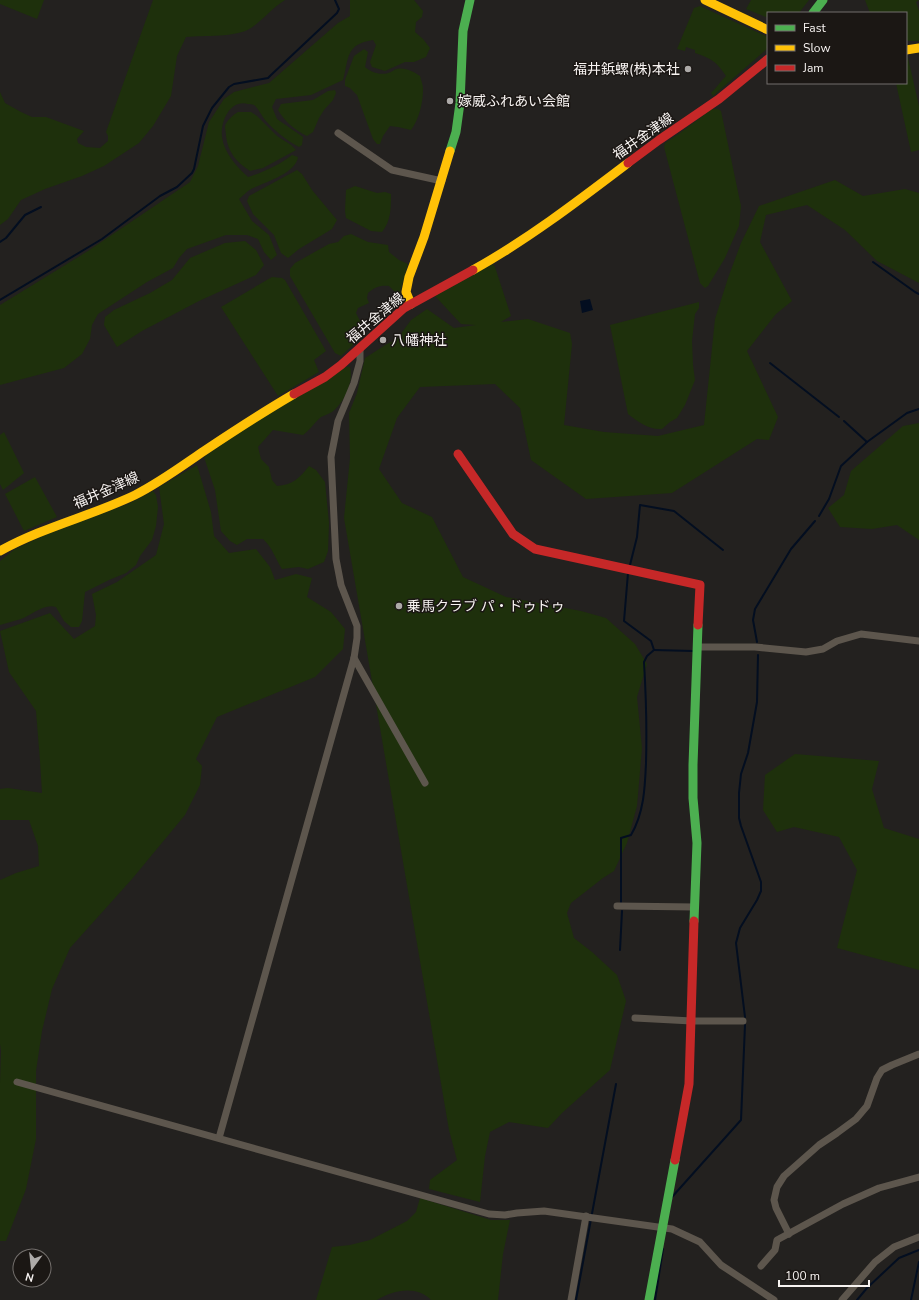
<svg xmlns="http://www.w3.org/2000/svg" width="919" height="1300" viewBox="0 0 919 1300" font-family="'Nunito Sans','Noto Sans JP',sans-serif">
<rect width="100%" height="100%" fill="#23211f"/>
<g fill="#1e300c">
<polygon points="0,0 44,0 37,19 0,4"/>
<path d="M153 0H285C272 8 263 20 251 28 236 38 204 35 186 37L177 56 171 96 153 126 139 143 104 166 82 176 45 189 21 200 8 219 0 225V92L5 103 21 112 32 117H46L84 131 77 139 78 143 86 147 100 148 108 141V136L106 132Z"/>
<path d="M350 0H414L423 11 422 17 416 22 415 32 423 39 430 48 426 57 414 62H405L385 71 372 67 370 62 376 45 373 40C345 44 349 59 343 80L311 95 276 99 272 107 277 119 303 137 302 145 299 147C286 140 275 131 265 120 262 116 258 108 254 105 252 104 250 104 248 104 230 99 220 122 222 137 224 153 237 167 248 177 264 172 279 165 292 155L298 157C296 173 266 182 253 188 248 190 243 196 239 199L252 221 269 235 277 255 271 260 264 252 258 239 247 235H226L187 249 179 258 173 268 147 282 98 314 92 325 90 339 82 354 64 368 0 385V305L88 251 190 182 198 166 209 122 224 99 234 92 269 83 338 23 350 16Z"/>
<polygon points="751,0 809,0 799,13 768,13 768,18 746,9"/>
<polygon points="865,0 919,0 916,2 919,11 919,41 906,41 906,13 870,13"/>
<path d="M700 6 768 37V48L713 96 711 93C717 87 720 82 726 76 716 61 712 59 695 53V50L686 47 685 51 677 49 694 8Z"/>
<path d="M364 49 368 52 365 67C372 73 382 76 391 72 393 71 395 69 397 69 405 67 414 72 420 76 421 80 423 85 423 89 423 103 419 119 411 130L398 127 390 126 383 136 380 144H377L373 139 357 95 350 88 345 86V80L354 56Z"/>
<polygon points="906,58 908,58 919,106 919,150 911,152 896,83 906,83"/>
<path d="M335 90 336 93 333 100 324 110 319 118 313 132 307 136C295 130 285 122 278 110L281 104 313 100 328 91Z"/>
<polygon points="712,109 718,109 721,111 741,206 739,226 725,258 708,286 705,288 700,283 664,147 665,143 680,133"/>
<path d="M238 112H251L257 116 277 136 291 145 296 150 263 168 250 171C236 162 228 152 226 136 226 133 225 129 225 126 227 120 233 115 238 112Z"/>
<polygon points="297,170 302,174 312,190 337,220 332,229 299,249 288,258 281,253 274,235 253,214 247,201 249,196"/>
<polygon points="835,180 863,196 905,189 919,193 919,283 877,261 845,230 807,205 766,215 760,242 792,301 776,314 747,351 778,417 769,440 757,439 672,493 586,499 531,460 520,408 495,384 420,387 397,418 379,469 402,503 432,517 463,577 506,597 581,611 606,618 635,644 647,664 637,697 642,748 637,806 627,843 614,871 603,878 571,903 567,913 574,938 592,952 617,975 626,1001 610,1070 562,1113 548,1128 509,1122 490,1132 485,1156 480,1202 429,1189 430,1180 457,1160 449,1130 344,518 350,458 349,413 357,393 365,358 387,344 397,339 411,320 427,309 454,328 476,325 461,324 435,296 493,264 495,267 511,316 501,322 528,319 570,333 572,344 564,425 604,432 658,436 704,425 715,319 728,278 741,243 759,206"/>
<path d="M355 186 377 193 385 192 391 194C391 208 391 221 382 232L371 231 346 218 345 211 346 190Z"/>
<path d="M351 234 368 242 388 245 389 252 399 260 408 264 400 292H395L389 286C380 285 375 287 368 293L367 298 369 303 358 308 356 313 366 333 341 356 335 353 290 276V269L295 263 329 244 338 242 344 236Z"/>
<polygon points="245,241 256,250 264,265 256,275 199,301 142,331 117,347 104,325 105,317 114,310 150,293 172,280 190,258 225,243"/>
<polygon points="272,277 282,278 285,280 326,351 314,360 319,372 278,396 221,307"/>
<path d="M699 302V308L695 314 692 341 693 365 695 380 685 405 677 418 670 422 662 429C649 430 638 422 628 414L610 325Z"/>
<path d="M345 367H350C354 382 344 403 332 412 329 414 325 415 321 417 315 422 310 430 303 435L273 430 258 447 261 459 269 467 272 480 277 486C292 485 300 478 309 466L316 470 325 482 329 523 328 551 324 562 308 569 299 567 282 569C275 558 272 547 263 539H247L237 545 230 541 221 531 215 490 204 457 242 430Z"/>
<polygon points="919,423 919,540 897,525 872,529 840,527 828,508 844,495 851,471 903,426"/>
<polygon points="4,432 24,473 3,490 0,484 0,435"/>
<polygon points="197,465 211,512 214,536 229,553 256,549 270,567 275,580 296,574 312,578 307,597 331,612 345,629 343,649 315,677 217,717 196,759 202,766 200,785 185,815 132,879 70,948 52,989 42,1031 36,1071 36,1139 26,1189 6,1241 0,1241 0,1083 1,1051 0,1044 0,880 16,873 39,866 38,846 29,820 0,820 0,789 8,788 42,793 40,761 36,711 9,672 0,631 50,613 74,639 95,626 96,615 92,594 117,582 156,555 164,524 159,487"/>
<polygon points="35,477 57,517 24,531 5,494"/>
<path d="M153 491 156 495 158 507 156 526 152 540 140 556 136 565 126 573 109 580 85 592 82 621 79 627H71L64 621 56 607C44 603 32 615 21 619 14 621 7 623 0 625V561L15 549 45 535 128 504Z"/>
<polygon points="795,754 879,761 872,789 884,828 919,839 919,970 837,948 857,870 839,837 794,827 777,832 763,810 765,775"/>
<path d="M420 1198 491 1220H510L503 1254 498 1300H431C417 1285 393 1290 377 1300H316L332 1247 350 1245 370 1240 407 1221 416 1212Z"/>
</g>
<polygon fill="#030e20" points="590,299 593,310 582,313 580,301"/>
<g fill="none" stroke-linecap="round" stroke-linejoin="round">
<g stroke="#030e20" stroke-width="2">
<polyline points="0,242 6,238 25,215 41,207"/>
<polyline points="873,262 915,292 919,294"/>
<polyline points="0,300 102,239 160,196 177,187 192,173 194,169 203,126 212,108 229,87 234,84 268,78 271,75 337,13 339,9 335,0"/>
<polyline points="770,363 839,417"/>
<polyline points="844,421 867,442 907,413 919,409"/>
<polyline points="819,516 829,499 841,466 867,442"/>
<polyline points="630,565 637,537 640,505 674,511 723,550"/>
<polyline points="757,642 753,620 755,609 791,549 815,521"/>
<polyline points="654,650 693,651"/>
<path d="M621 902V838L631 835C644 813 645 787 646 763 647 729 646 695 644 662L647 656 654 650 651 641 624 621 628 573"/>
<polyline points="620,950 622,911"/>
<polyline points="745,1017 736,943 740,928 757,900 761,891 761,882 741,826 739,818 739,793 741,774 748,753 757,702 758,655"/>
<polyline points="672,1197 741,1120 745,1025"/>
<polyline points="576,1300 616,1084"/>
<polyline points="655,1300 663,1249"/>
<polyline points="857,1300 867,1288 899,1258 919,1250"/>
<polyline points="911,1300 919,1262"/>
</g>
<g stroke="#5d564d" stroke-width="7">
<polyline points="338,133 392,170 442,181"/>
<polyline points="697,647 755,647 806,652 823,649 837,641 861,634 919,641"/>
<polyline points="354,658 425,783"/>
<polyline points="617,906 695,907"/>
<polyline points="635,1018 692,1021 743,1021"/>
<polyline points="17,1082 489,1214 505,1215 517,1213 544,1211 672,1229 700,1242 721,1265 774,1300"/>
<polyline points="219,1138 354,658 357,638 357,626 341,585 336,559 331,457 338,421 354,383 360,361 360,348"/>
<polyline points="789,1234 776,1208 774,1200 777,1187 784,1176 819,1145 837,1133 856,1119 867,1106 877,1078 882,1070 892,1065 919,1054"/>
<polyline points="761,1266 775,1250 777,1240 843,1204 879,1188 919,1177"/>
<polyline points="571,1300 586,1216"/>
<polyline points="842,1300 875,1262 894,1247 919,1237"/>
</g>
<g stroke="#4caf50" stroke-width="9">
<polyline points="813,13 823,0"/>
<polyline points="450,151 456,132 460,103 463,31 470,0"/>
<polyline points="694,921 697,843 693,798 693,765 698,625"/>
<polyline points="649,1300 675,1160"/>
</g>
<g stroke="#ffc107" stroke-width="9">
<polyline points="705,0 768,30"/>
<polyline points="906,50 919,48"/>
<path d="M473 270C527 240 578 201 628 163"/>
<polyline points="411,304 406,292 409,277 424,237 450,151"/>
<path d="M0 551C43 527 91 516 135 495 159 483 182 466 204 451 234 431 263 412 294 394"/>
</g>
<g stroke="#c62828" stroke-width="9">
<polyline points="628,163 659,140 719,99 768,59"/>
<polyline points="294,394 325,377 341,365 404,308 473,270"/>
<polyline points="458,454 513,534 535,549 700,585 698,625"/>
<polyline points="675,1160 689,1084 694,921"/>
</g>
</g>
<g fill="#adaaa8" stroke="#1b1714" stroke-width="1.5">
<circle cx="688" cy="69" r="4"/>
<circle cx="450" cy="101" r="4"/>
<circle cx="383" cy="340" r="4"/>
<circle cx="399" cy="606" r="4"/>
</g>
<g text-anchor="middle" stroke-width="3" stroke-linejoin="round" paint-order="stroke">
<g font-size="14" fill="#f7f3f1" stroke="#1b1714" text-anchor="start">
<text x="680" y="74" text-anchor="end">福井鋲螺(株)本社</text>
<text x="458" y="106">嫁威ふれあい会館</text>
<text x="391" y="345">八幡神社</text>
<text x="407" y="611">乗馬クラブ パ・ドゥドゥ</text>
</g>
<g font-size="14" fill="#f7f3f1" stroke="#1b1714">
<text transform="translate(643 136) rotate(-35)" y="5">福井金津線</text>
<text transform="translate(375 318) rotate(-40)" y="5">福井金津線</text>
<text transform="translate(106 490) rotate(-24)" y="5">福井金津線</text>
</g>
</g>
<rect x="767" y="12" width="140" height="72" fill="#1b1714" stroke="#736f6c"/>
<rect x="775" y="25" width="20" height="6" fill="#4caf50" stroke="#736f6c"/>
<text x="803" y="32" font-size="12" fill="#f7f3f1">Fast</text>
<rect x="775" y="45" width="20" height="6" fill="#ffc107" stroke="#736f6c"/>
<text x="803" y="52" font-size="12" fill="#f7f3f1">Slow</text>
<rect x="775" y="65" width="20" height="6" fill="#c62828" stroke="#736f6c"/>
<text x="803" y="72" font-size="12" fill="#f7f3f1">Jam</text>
<g transform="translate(32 1268) rotate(195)"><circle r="19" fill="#1b1714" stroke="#736f6c"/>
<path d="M0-3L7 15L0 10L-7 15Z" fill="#adaaa8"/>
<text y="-6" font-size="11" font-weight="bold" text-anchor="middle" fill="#f7f3f1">N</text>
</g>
<path d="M779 1280v6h90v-6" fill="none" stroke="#f7f3f1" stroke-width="2"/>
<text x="785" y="1280" font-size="12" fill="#f7f3f1" stroke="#1b1714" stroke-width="3" paint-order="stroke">100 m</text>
</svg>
